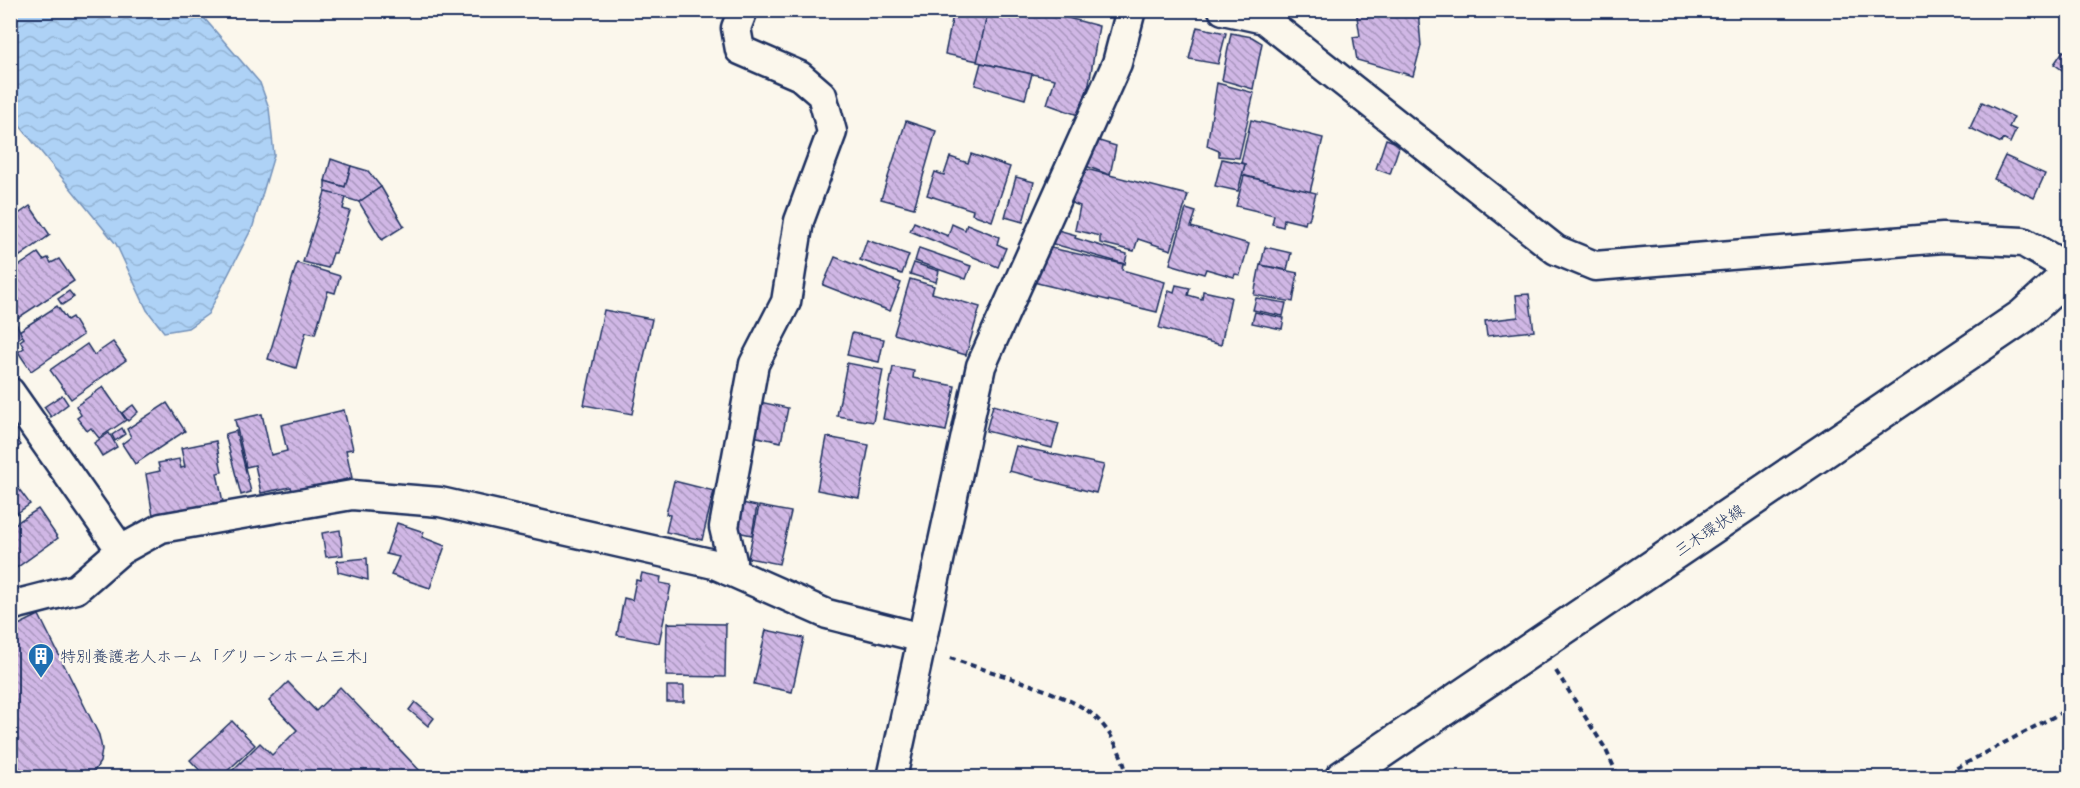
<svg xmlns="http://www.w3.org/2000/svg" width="2080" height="788" viewBox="0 0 2080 788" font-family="Kalam,'Klee One',sans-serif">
<defs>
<pattern id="water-waves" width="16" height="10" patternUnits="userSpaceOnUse" patternTransform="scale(1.5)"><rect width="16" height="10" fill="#aed2f6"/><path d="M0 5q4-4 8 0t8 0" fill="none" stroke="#95b5d5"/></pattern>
<pattern id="building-back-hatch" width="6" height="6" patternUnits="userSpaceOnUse" patternTransform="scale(1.5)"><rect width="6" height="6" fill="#d0b7e5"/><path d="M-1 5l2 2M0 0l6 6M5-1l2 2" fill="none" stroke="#a895bd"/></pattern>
</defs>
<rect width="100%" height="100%" fill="#fbf7ec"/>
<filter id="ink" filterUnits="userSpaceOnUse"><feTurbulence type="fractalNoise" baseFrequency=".0167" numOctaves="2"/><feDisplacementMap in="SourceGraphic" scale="12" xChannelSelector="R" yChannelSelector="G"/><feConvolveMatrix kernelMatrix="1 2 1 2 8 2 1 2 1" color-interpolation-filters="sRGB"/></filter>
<g filter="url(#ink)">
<polygon fill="url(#water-waves)" stroke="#7391b9" stroke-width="1.5" points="10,11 198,11 260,83 269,108 274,155 253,226 208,314 188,328 164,332 147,310 116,244 11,115"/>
<g fill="url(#building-back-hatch)" stroke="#1b2f5e" stroke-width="1.5">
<polygon points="950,10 988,10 978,61 945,54 953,15 949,14"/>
<polygon points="988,10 1025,10 1024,13 1040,17 1041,11 1099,26 1089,84 1078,115 1047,104 1055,79 977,62"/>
<polygon points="1356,10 1418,10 1421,46 1413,76 1357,60 1353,37 1360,36"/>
<polygon points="1197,27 1226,33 1218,64 1189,59"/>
<polygon points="1231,33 1252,37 1262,43 1253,89 1222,80"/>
<polygon points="2063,51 2070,55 2070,66 2065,72 2054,64"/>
<polygon points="981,63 1032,74 1025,99 975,85"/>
<polygon points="1217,83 1254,93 1239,158 1219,156 1219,151 1207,146"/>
<polygon points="1982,102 2014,117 2009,127 2016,130 2010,143 2003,139 2001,143 1970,128"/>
<polygon points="1251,120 1323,138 1310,192 1242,175 1245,164 1241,163"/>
<polygon points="906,121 936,131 914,208 881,199"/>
<polygon points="1386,139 1400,144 1390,174 1376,169"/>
<polygon points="1096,140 1116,146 1110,175 1083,165"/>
<polygon points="971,154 1010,167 992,221 972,214 973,210 927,195 935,172 944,175 950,157 968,163"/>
<polygon points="2005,156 2045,174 2034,198 1994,179"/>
<polygon points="331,159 351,166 345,187 325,181"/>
<polygon points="1222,159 1245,164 1238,191 1215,186"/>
<polygon points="351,166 368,171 381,187 359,202 325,192 325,181 345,187"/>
<polygon points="1082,168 1188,195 1171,250 1138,239 1134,251 1100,243 1100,236 1075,230 1080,206 1069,202"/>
<polygon points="1244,176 1316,193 1309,220 1306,220 1305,224 1284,219 1283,227 1272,224 1274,215 1236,206"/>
<polygon points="1016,177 1034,182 1023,222 1005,217"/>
<polygon points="381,187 404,226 382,240 359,202"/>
<polygon points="325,192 346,197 343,209 350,211 336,253 333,253 328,268 303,262"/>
<polygon points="30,206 50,235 10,263 10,220"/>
<polygon points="1186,209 1196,212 1191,227 1249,244 1240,275 1235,274 1234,277 1206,269 1204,274 1170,264"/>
<polygon points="914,222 948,236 952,224 965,230 967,224 999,237 997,244 1006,248 998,267 910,231"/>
<polygon points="1054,229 1076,235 1075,238 1127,254 1125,264 1050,243"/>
<polygon points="867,240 909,255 902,274 860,260"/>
<polygon points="1265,247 1291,253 1287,270 1261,265"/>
<polygon points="919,248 971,266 966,279 915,261"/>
<polygon points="1051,248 1123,264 1122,270 1165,282 1157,312 1033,282"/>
<polygon points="38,253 43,260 48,258 51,263 59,259 74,281 18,318 10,307 10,272"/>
<polygon points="835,257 901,283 890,311 823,285"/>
<polygon points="297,263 340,276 335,293 328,291 315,334 306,332 296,368 268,359"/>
<polygon points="914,263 939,271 936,282 910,274"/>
<polygon points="1260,265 1298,273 1293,302 1254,295"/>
<polygon points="910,279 934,286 932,293 980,307 966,355 894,334"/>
<polygon points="1176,285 1190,288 1188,295 1202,299 1203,291 1231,297 1221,345 1159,328 1169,290 1174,292"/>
<polygon points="69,291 74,297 62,305 58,299"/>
<polygon points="1529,294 1534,331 1487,336 1485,321 1518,317 1516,295"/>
<polygon points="1256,298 1286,303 1283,316 1253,310"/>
<polygon points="57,306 67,320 72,317 83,335 31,371 18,352 24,348 20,341 24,338 19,331"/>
<polygon points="604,310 652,319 632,414 584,405"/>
<polygon points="1255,312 1284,318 1282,329 1252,323"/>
<polygon points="17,325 22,336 10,344 10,329"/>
<polygon points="852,333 884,339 879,362 847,355"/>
<polygon points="113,342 126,360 71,399 50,370 87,344 94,355"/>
<polygon points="847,363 883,370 873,422 837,416"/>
<polygon points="893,367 914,371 913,378 955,386 946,431 883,419"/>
<polygon points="103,387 126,420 99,438 91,428 87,431 77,418 81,415 76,406"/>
<polygon points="62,395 68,404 51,417 44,407"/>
<polygon points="755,401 788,408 781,442 748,435"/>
<polygon points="167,403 185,431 135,464 122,444 131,437 127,429"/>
<polygon points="133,405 138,412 128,421 122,413"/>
<polygon points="993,405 1059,423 1052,448 986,431"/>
<polygon points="344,410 353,449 346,450 352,478 292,491 291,487 261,493 255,465 246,467 235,420 262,414 271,455 287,451 281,425"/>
<polygon points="122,428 125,434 115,441 112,435"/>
<polygon points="10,429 21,445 10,452"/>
<polygon points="236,431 251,492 241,495 225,434"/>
<polygon points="109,433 117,447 102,456 94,443"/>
<polygon points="827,437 869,445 859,498 817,490"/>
<polygon points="216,441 222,472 217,473 223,502 153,516 146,474 160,471 158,463 179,459 181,468 185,467 181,448"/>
<polygon points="1016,446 1104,465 1096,493 1009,471"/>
<polygon points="10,477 30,504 10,518"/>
<polygon points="674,481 714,491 702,540 666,532 670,515 666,514"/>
<polygon points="737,502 757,506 752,535 732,531"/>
<polygon points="759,506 791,512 779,564 748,558"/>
<polygon points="38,509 58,538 12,571 10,527"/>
<polygon points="397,523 424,532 422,537 445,546 430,588 391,575 399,557 386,554"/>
<polygon points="340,530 343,555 326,557 322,533"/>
<polygon points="367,558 368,580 338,572 337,561"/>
<polygon points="642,573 661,577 660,583 671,585 659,643 617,635 624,598 632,600 636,580 640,581"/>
<polygon points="39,615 99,735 102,749 100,762 90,778 10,778 10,629"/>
<polygon points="667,623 726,624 725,677 666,676"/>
<polygon points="766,630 804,638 792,692 754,684"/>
<polygon points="288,682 316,711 340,687 425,776 225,778 260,743 272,755 297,730 269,701"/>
<rect x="667" y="686" width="17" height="16"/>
<polygon points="415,702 434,718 428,726 409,710"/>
<polygon points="232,721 255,745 220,778 207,778 190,760"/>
</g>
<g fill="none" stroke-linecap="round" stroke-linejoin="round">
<g stroke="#1b2f5e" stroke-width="33">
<g id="street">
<polyline points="1223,10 1264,19 1556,250 1595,266 1943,238 2023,242 2070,269"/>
<polyline points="10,392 121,550 76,589 10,606"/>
<polyline points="121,550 161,528 352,495 440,502 714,564 827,614 922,638"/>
<polyline points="729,571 732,561 724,527 754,364 786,302 799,221 832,132 822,95 800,76 740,50 736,28 743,10"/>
<polyline points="892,778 981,366 1117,63 1131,10"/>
</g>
</g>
<g stroke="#1b2f5e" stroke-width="38">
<polyline id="secondary" points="1342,778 2023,316 2070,273"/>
</g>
<g stroke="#1b2f5e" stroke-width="4" stroke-dasharray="6 4.5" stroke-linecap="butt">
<path d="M950 658C989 672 1055 689 1088 711 1109 726 1122 753 1128 778"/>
<polyline points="1556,671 1605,748 1619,778"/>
<polyline points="1938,778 2070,708"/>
</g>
<use href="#street" stroke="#fbf7ec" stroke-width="28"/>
<use href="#secondary" stroke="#fbf7ec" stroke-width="33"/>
</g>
</g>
<defs>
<g id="building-pin" transform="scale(1.35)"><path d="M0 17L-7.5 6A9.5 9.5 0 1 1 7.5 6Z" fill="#1f6fb2" stroke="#fbf7ec"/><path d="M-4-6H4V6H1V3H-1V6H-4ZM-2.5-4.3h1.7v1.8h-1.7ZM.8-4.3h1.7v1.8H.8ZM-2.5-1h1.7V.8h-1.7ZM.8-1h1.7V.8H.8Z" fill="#fff"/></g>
</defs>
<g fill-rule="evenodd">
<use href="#building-pin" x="41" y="656"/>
</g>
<g text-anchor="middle" stroke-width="4.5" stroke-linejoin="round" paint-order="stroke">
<g font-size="16" fill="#1b2f5e" stroke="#fbf7ec">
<text transform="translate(1709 530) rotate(-34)" y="6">三木環状線</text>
</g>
<g font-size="16" fill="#1b2f5e" stroke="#fbf7ec" text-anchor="start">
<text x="60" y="662">特別養護老人ホーム「グリーンホーム三木」</text>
</g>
</g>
<rect width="2080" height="788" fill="none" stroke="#fbf7ec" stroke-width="36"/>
<rect x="18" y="18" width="2044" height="752" fill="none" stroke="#1b2f5e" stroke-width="2" filter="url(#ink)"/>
</svg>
